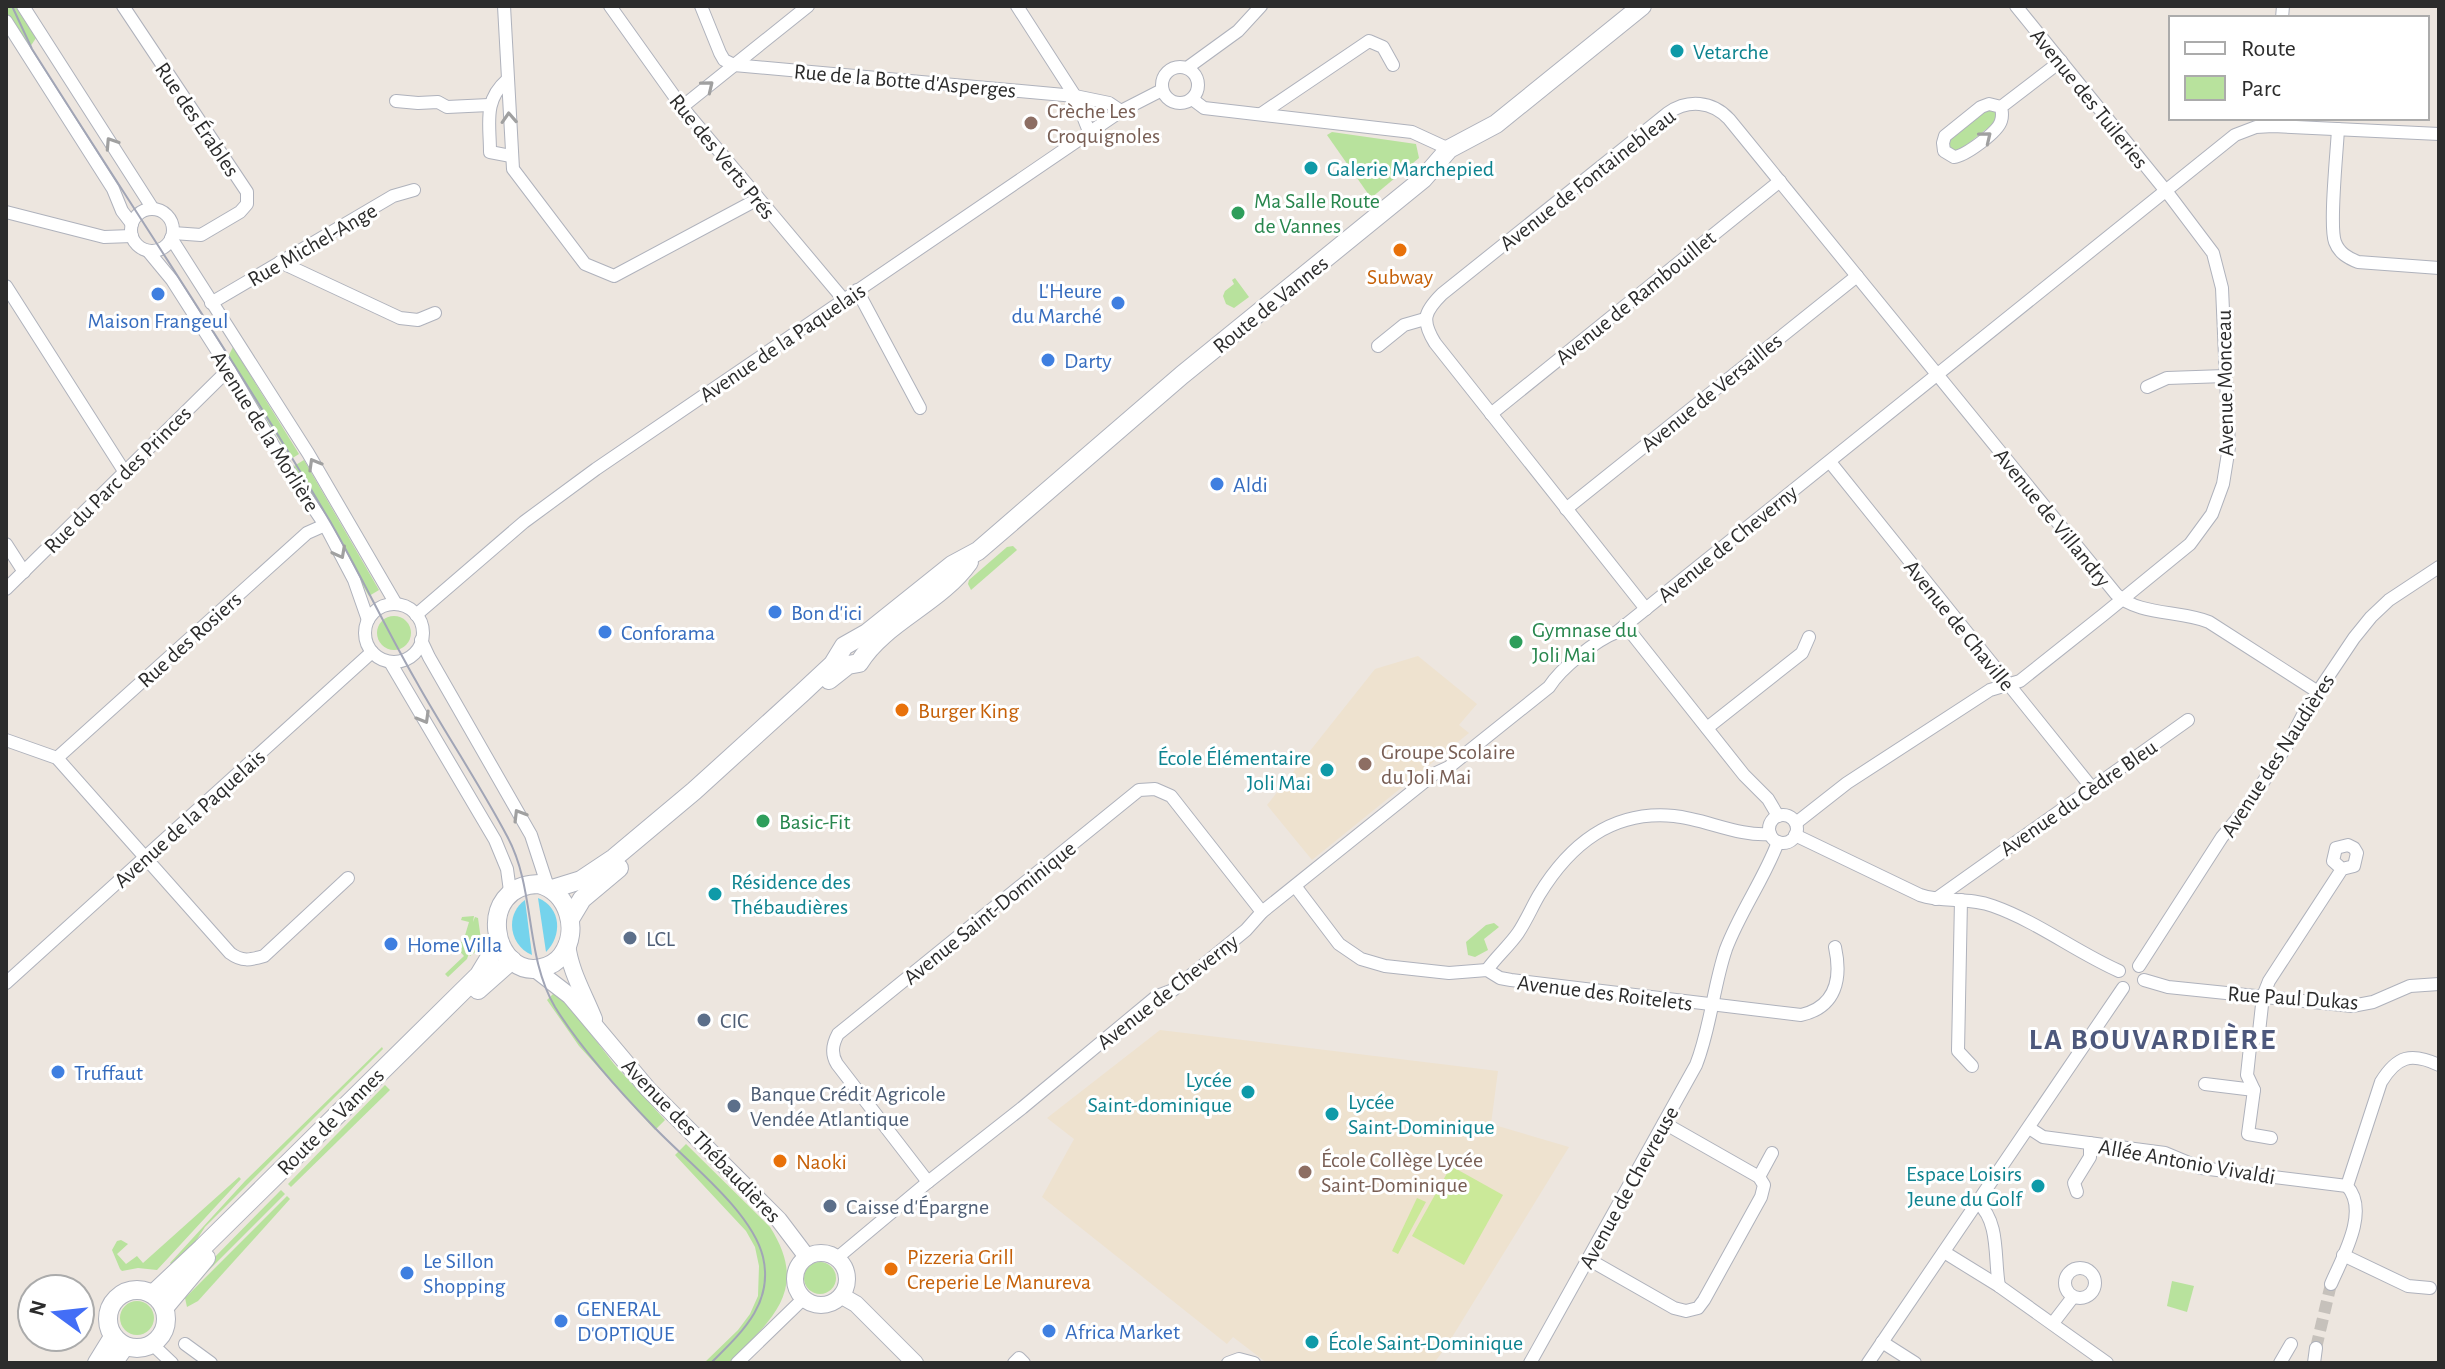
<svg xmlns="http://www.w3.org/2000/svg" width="2445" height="1369" viewBox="0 0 2445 1369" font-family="'Alegreya Sans',sans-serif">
<rect width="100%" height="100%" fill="#ede6df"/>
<g fill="#eee2cf">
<polygon points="1418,656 1477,704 1459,725 1469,733 1312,860 1267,805 1375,669"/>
<polygon points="1160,1030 1498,1071 1491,1124 1569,1147 1446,1347 1434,1363 1267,1363 1233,1337 1227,1344 1042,1197 1074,1139 1047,1118"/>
</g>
<g fill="#b8e29d">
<polygon points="6,6 15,6 36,38 30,47 6,12"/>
<polygon points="1988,109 1995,112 1997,116 1994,123 1960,150 1957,151 1949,148 1948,141 1951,137"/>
<polygon points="1332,132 1416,144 1419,158 1371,198 1327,135"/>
<polygon points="1235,278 1249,297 1234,308 1226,304 1223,296 1225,291 1234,284 1232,280"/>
<polygon points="233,347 299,454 291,459 228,357"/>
<polygon points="304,460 379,590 369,596 294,466"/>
<polygon points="1013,546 1017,550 971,590 968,584 969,580 1007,547"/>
<circle cx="394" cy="633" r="17"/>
<polygon points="474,916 473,922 475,917 478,918 482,947 470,956 469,953 467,959 448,977 445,974 464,956 454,945 455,941 463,942 469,922 461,920 462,917"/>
<polygon points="1494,923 1499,927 1484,939 1488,950 1475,957 1468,955 1466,942 1486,925"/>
<polygon points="555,992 567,1003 614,1064 665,1120 655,1130 579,1046 547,1000"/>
<polygon points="382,1047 383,1049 205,1227 192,1247 171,1264 170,1263 245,1181"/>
<polygon points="385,1085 390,1090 291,1187 288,1184"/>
<path d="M686 1144 770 1227C810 1290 772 1319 729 1363H704L738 1330 750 1314 758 1296 759 1266 755 1247 746 1231 675 1155Z"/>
<polygon points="239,1177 241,1179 157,1270 138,1268 122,1271 120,1269 112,1250 117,1241 121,1240 128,1244 117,1254 126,1264 137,1256 143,1263"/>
<polygon points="281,1190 285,1194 196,1283 207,1265"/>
<polygon points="287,1196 290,1199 198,1301 187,1307 185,1298"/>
<circle cx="820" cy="1278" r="16"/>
<polygon points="2172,1281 2194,1286 2187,1312 2167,1306"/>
<circle cx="137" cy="1318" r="17"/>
</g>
<g fill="#cbe999">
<polygon points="1451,1166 1503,1195 1464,1265 1412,1236"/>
<polygon points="1417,1198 1426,1202 1398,1254 1392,1251"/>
</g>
<g fill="#75d3ec">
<path d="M538 898C562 908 562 936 546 952Z"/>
<path d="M525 900 532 955C510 946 504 915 525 900Z"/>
</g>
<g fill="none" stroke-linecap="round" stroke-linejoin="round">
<polyline stroke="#c6c1bb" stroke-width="12" stroke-dasharray="12 6" stroke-linecap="butt" points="2316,1348 2331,1284"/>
<g stroke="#afb2bc" stroke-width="14">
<g id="minor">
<polyline points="23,6 153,209"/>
<polyline points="123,6 247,192 247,204 240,212 201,235 173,233"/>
<polyline points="504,6 513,169 585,264 614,276 758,199"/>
<polyline points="610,6 682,107 844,300"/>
<polyline points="701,6 720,53 724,60 734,65 1075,96 1109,103 1121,111"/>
<polyline points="1017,6 1075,96 1090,134"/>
<polyline points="2282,18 2283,6"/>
<polyline points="6,21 113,189 122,211 132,224"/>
<circle cx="1180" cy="85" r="18"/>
<polyline points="1187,68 1238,31 1261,6"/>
<path d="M507 80C483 101 490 123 490 152L511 156"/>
<polyline points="1192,99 1204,108 1412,132 1449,149"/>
<polyline points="396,101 418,103 438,102 447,107 489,105"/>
<polyline points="682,107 808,6"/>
<path d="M2001 107C2002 113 2003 115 2001 121 1998 132 1965 156 1954 157L1944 151 1943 143 1945 136 1981 107 1989 104 2001 107 2061 61"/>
<polyline points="1261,114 1369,41 1383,47 1393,65"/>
<path d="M2338 129C2337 151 2329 226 2335 242 2339 253 2348 258 2358 262L2439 268"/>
<circle cx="152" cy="230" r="21"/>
<polyline points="6,212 104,237 132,236"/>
<polyline points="171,238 308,453 396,604"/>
<polyline points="148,251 172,280 230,371 286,467 325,525 354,580 368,620"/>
<polyline points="280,262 400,318 418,320 435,313"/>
<polyline points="6,286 124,471"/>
<polyline points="857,290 920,408"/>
<polyline points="211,303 393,196 414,190"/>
<polyline points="1378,346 1404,325 1425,319"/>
<polyline points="2147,387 2167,378 2225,376"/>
<polyline points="1491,414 1780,181"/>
<polyline points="1830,462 2092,788"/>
<polyline points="1566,509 1857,276"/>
<polyline points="6,544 24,572"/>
<polyline points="6,589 221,377 230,371"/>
<circle cx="394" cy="633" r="29"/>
<path d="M1646 609 1435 343C1421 320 1424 312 1442 294L1668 113C1688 99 1712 101 1729 119L2116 594C2139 616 2180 610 2209 622L2318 692"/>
<polyline points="416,615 524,522 596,469 1121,111 1162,90"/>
<polyline points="1625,625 1744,775 1768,799 1778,816"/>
<polyline points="421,640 429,657 531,835 548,887"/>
<polyline points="390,662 495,840 507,869 510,891"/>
<polyline points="1707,728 1802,653 1809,637"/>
<path d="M6 740 57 758 230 953C242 962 250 960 264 956L348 878"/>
<polyline points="57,758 307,533 325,525"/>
<circle cx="1783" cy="829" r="14"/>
<polyline points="1796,823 1847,783 1990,690 2020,681 2103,615 2190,544 2212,514 2223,484 2229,447 2222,288 2213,253 2170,196 2016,6"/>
<path d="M1795 835 1920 895C1944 903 1969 897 1993 906 2038 922 2076 952 2119 971"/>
<path d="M1295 886 1339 944 1361 959 1385 966 1449 973 1487 970 1500 978 1511 980 1801 1015C1836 1007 1842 979 1835 947"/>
<polyline points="1936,899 2188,720"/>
<polyline points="1961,900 1958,1051 1972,1066"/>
<polyline points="2139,966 2222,837 2247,807 2289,742 2305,711 2354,638 2371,617 2389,600 2439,567"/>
<path d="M1487 970C1496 957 1509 946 1518 933 1526 921 1532 907 1539 895 1570 844 1612 810 1674 816 1705 819 1740 837 1770 834"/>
<polyline points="2144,980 2168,987 2352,1006 2373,1002 2410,986 2439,984"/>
<polyline points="6,983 372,652"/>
<polyline points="2205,1084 2254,1090"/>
<polyline points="2029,1128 2043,1137 2165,1153 2201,1168 2347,1186"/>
<polyline points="2271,1138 2248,1134 2254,1090 2247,1075 2250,1047 2259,1032 2263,996 2269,981 2342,869 2354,866 2357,853 2354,848 2348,845 2336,848 2333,861 2342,869"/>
<polyline points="1759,1177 1772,1153"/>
<path d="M928 1182 837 1064C831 1054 832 1045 838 1034L1139 790 1155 789 1171 796 1262 912"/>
<polyline points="2077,1192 2074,1183 2090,1157 2090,1143"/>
<path d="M1978 1203C2000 1222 1994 1259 1999 1286"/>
<polyline points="1944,1252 1999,1286 2107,1363"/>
<polyline points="2343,1255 2408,1286 2430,1288"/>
<path d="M837 1258 928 1182 1022 1108 1157 996 1173 990 1246 930 1262 912 1434 774 1449 767 1549 687C1561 668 1596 640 1617 632L2235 135 2256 127 2273 126 2439 134"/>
<polyline points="1588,1259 1674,1308 1686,1311 1698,1308 1704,1300 1761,1197 1764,1185 1759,1177 1664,1123"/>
<circle cx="2080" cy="1283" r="15"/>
<path d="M2331 1284C2342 1258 2370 1211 2347 1186L2381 1082C2397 1056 2411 1052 2439 1065"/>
<polyline points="2053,1323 2073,1297"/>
<polyline points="1882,1342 1915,1363"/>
<polyline points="152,1344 172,1363"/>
<polyline points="185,1344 211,1363"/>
<polyline points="737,1363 803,1299"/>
<polyline points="1014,1363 1019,1358 1024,1363"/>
<polyline points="1228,1363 1239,1359 1254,1363"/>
<path d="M1530 1363 1696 1065C1711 1027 1713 987 1726 949 1740 912 1764 879 1778 842"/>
<polyline points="1868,1363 2123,988"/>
<polyline points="2280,1363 2291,1344"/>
<polyline points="2314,1363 2316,1348"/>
</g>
</g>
<g stroke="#afb2bc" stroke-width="18">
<g id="tertiary">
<path d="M567 944C570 971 584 994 594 1019"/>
<polyline points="535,969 570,996 648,1089 779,1220 807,1257"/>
<circle cx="821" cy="1279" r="26"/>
<polyline points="842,1296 856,1304 915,1363"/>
</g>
</g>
<g stroke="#afb2bc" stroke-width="20">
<g id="secondary">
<path d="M829 680 848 665 859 663C884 622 940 603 969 562"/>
<path d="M539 884C568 892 580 930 562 955 557 962 550 966 541 968 492 979 474 885 539 884Z"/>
<polyline points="552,889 581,880 614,858 694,791 802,693 833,664 844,646 867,633 952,565 978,551 1182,375 1423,179 1449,149 1496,124 1642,6"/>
<polyline points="570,919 582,899 619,868"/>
<polyline points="478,990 512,960"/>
<circle cx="137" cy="1319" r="29"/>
<polyline points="153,1294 202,1248 479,975 499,942"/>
<polyline points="164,1308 206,1258"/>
<polyline points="97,1363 113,1337"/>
<polyline points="113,1363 125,1346"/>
</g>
</g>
<use href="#minor" stroke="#fff" stroke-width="12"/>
<use href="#tertiary" stroke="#fff" stroke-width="16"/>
<use href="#secondary" stroke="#fff" stroke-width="18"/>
<path stroke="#a1a5b6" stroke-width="2" d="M12 6 32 49C132 207 236 362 331 523 361 575 386 629 416 681 445 733 479 783 507 836 536 889 524 954 555 1007 581 1049 620 1092 654 1127 686 1161 752 1211 763 1257 774 1304 741 1333 711 1363"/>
</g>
<defs><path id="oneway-chevron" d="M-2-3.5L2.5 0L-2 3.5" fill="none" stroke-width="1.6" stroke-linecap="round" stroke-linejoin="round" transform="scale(2)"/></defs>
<g stroke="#a0a0a0">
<use href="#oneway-chevron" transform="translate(708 86) rotate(-39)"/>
<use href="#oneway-chevron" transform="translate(509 118) rotate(-93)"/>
<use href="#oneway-chevron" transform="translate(1986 137) rotate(-39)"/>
<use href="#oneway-chevron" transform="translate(111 143) rotate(-123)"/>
<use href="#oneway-chevron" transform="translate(314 464) rotate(-120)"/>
<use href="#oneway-chevron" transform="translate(340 553) rotate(62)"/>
<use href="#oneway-chevron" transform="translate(424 718) rotate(60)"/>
<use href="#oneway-chevron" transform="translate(519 815) rotate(-121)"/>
</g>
<g fill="#0f9aa8" stroke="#fff" stroke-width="3">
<circle cx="1677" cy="51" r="8"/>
<circle cx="1311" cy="168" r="8"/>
<circle cx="1327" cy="770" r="8"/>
<circle cx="715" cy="894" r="8"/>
<circle cx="1248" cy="1092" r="8"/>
<circle cx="1332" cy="1114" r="8"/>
<circle cx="2038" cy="1186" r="8"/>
<circle cx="1312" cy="1342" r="8"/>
</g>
<g fill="#8d6e63" stroke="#fff" stroke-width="3">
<circle cx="1031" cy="123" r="8"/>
<circle cx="1365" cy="764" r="8"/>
<circle cx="1305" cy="1172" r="8"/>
</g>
<g fill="#2e9e5b" stroke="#fff" stroke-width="3">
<circle cx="1238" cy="213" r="8"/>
<circle cx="1516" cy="642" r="8"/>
<circle cx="763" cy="821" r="8"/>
</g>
<g fill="#e8710a" stroke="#fff" stroke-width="3">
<circle cx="1400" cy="250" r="8"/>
<circle cx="902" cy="710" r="8"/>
<circle cx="780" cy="1161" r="8"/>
<circle cx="891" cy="1269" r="8"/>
</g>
<g fill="#3f7fe0" stroke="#fff" stroke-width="3">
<circle cx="158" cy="294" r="8"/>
<circle cx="1118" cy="303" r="8"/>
<circle cx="1048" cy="360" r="8"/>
<circle cx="1217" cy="484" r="8"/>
<circle cx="775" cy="612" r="8"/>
<circle cx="605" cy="632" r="8"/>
<circle cx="391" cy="944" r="8"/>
<circle cx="58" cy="1072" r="8"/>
<circle cx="407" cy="1273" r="8"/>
<circle cx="561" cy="1321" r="8"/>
<circle cx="1049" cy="1331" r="8"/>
</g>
<g fill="#5c6f8a" stroke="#fff" stroke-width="3">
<circle cx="630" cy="938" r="8"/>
<circle cx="704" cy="1020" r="8"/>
<circle cx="734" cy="1106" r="8"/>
<circle cx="830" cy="1206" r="8"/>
</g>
<g text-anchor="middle" stroke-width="6" stroke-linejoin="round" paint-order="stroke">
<g font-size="22" fill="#0d838f" stroke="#fff" text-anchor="start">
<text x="1693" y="59">Vetarche</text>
<text x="1327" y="176">Galerie Marchepied</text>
<text x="1311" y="765" text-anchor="end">École Élémentaire<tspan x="1311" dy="25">Joli Mai</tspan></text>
<text x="731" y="889">Résidence des<tspan x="731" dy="25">Thébaudières</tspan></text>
<text x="1232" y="1087" text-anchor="end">Lycée<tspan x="1232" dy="25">Saint-dominique</tspan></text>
<text x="1348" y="1109">Lycée<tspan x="1348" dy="25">Saint-Dominique</tspan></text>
<text x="2022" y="1181" text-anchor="end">Espace Loisirs<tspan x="2022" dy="25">Jeune du Golf</tspan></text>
<text x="1328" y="1350">École Saint-Dominique</text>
</g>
<g font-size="22" fill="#2c2c2c" stroke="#fff">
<text transform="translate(905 80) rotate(5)" y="8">Rue de la Botte d'Asperges</text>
<text transform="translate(2090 98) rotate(51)" y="8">Avenue des Tuileries</text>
<text transform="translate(198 119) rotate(56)" y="8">Rue des Érables</text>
<text transform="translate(723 156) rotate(51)" y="8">Rue des Verts Prés</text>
<text transform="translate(1587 179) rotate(-38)" y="8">Avenue de Fontainebleau</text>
<text transform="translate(312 244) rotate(-30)" y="8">Rue Michel-Ange</text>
<text transform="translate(1635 297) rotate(-39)" y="8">Avenue de Rambouillet</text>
<text transform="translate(1270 304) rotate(-39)" y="8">Route de Vannes</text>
<text transform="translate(782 342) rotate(-34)" y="8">Avenue de la Paquelais</text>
<text transform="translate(2224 383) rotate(-91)" y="8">Avenue Monceau</text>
<text transform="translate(1711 392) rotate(-39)" y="8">Avenue de Versailles</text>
<text transform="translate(266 431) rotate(58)" y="8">Avenue de la Morlière</text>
<text transform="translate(117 479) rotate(-45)" y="8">Rue du Parc des Princes</text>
<text transform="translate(2053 517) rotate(51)" y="8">Avenue de Villandry</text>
<text transform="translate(1727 543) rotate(-39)" y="8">Avenue de Cheverny</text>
<text transform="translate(1960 625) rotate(51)" y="8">Avenue de Chaville</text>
<text transform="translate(189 639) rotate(-42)" y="8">Rue des Rosiers</text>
<text transform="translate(2277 755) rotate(-57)" y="8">Avenue des Naudières</text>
<text transform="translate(2078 797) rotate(-35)" y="8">Avenue du Cèdre Bleu</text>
<text transform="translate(189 818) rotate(-42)" y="8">Avenue de la Paquelais</text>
<text transform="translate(989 912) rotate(-39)" y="8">Avenue Saint-Dominique</text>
<text transform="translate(1167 991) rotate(-38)" y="8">Avenue de Cheverny</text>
<text transform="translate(1605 992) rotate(7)" y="8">Avenue des Roitelets</text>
<text transform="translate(2293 997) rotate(4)" y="8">Rue Paul Dukas</text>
<text transform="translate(330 1121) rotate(-45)" y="8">Route de Vannes</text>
<text transform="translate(702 1140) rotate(46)" y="8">Avenue des Thébaudières</text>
<text transform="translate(2187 1161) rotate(10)" y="8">Allée Antonio Vivaldi</text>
<text transform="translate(1628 1187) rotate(-61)" y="8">Avenue de Chevreuse</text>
</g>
<g font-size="22" fill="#785e54" stroke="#fff" text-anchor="start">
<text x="1047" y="118">Crèche Les<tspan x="1047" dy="25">Croquignoles</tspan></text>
<text x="1381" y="759">Groupe Scolaire<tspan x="1381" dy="25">du Joli Mai</tspan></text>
<text x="1321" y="1167">École Collège Lycée<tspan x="1321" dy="25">Saint-Dominique</tspan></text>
</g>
<g font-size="22" fill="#27864d" stroke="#fff" text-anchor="start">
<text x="1254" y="208">Ma Salle Route<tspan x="1254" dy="25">de Vannes</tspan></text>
<text x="1532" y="637">Gymnase du<tspan x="1532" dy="25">Joli Mai</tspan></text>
<text x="779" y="829">Basic-Fit</text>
</g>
<g font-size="22" fill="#c56008" stroke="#fff" text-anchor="start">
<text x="1400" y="284" text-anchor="middle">Subway</text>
<text x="918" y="718">Burger King</text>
<text x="796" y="1169">Naoki</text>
<text x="907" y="1264">Pizzeria Grill<tspan x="907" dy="25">Creperie Le Manureva</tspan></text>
</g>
<g font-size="22" fill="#366cbe" stroke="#fff" text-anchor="start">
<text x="1102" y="298" text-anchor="end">L'Heure<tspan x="1102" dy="25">du Marché</tspan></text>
<text x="158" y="328" text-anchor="middle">Maison Frangeul</text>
<text x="1064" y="368">Darty</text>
<text x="1233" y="492">Aldi</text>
<text x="791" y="620">Bon d'ici</text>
<text x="621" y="640">Conforama</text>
<text x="407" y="952">Home Villa</text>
<text x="74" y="1080">Truffaut</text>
<text x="423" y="1268">Le Sillon<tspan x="423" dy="25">Shopping</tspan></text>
<text x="577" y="1316">GENERAL<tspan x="577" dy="25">D'OPTIQUE</tspan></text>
<text x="1065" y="1339">Africa Market</text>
</g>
<g font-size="22" fill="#4e5e75" stroke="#fff" text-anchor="start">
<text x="646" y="946">LCL</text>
<text x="720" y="1028">CIC</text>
<text x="750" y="1101">Banque Crédit Agricole<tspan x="750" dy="25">Vendée Atlantique</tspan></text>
<text x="846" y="1214">Caisse d'Épargne</text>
</g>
<g font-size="30" font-weight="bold" letter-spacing="2" fill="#4d587c" stroke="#fff">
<text x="2153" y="1049">LA BOUVARDIÈRE</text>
</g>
</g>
<rect width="2445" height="1369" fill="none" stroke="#2c2c2c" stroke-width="16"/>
<rect x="2169" y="16" width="260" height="104" fill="#ffffff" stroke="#ababab" stroke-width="2"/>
<rect x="2185" y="42" width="40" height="12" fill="#ffffff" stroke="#ababab" stroke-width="2"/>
<text x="2241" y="56" font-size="24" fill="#2c2c2c">Route</text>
<rect x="2185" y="76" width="40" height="24" fill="#b8e29d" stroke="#ababab" stroke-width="2"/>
<text x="2241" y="96" font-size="24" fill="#2c2c2c">Parc</text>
<g transform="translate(56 1313) rotate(285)"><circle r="38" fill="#ffffff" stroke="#ababab" stroke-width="2"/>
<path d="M0-6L14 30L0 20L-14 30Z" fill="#436ef6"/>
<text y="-12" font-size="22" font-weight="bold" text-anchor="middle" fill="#2c2c2c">N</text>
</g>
</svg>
